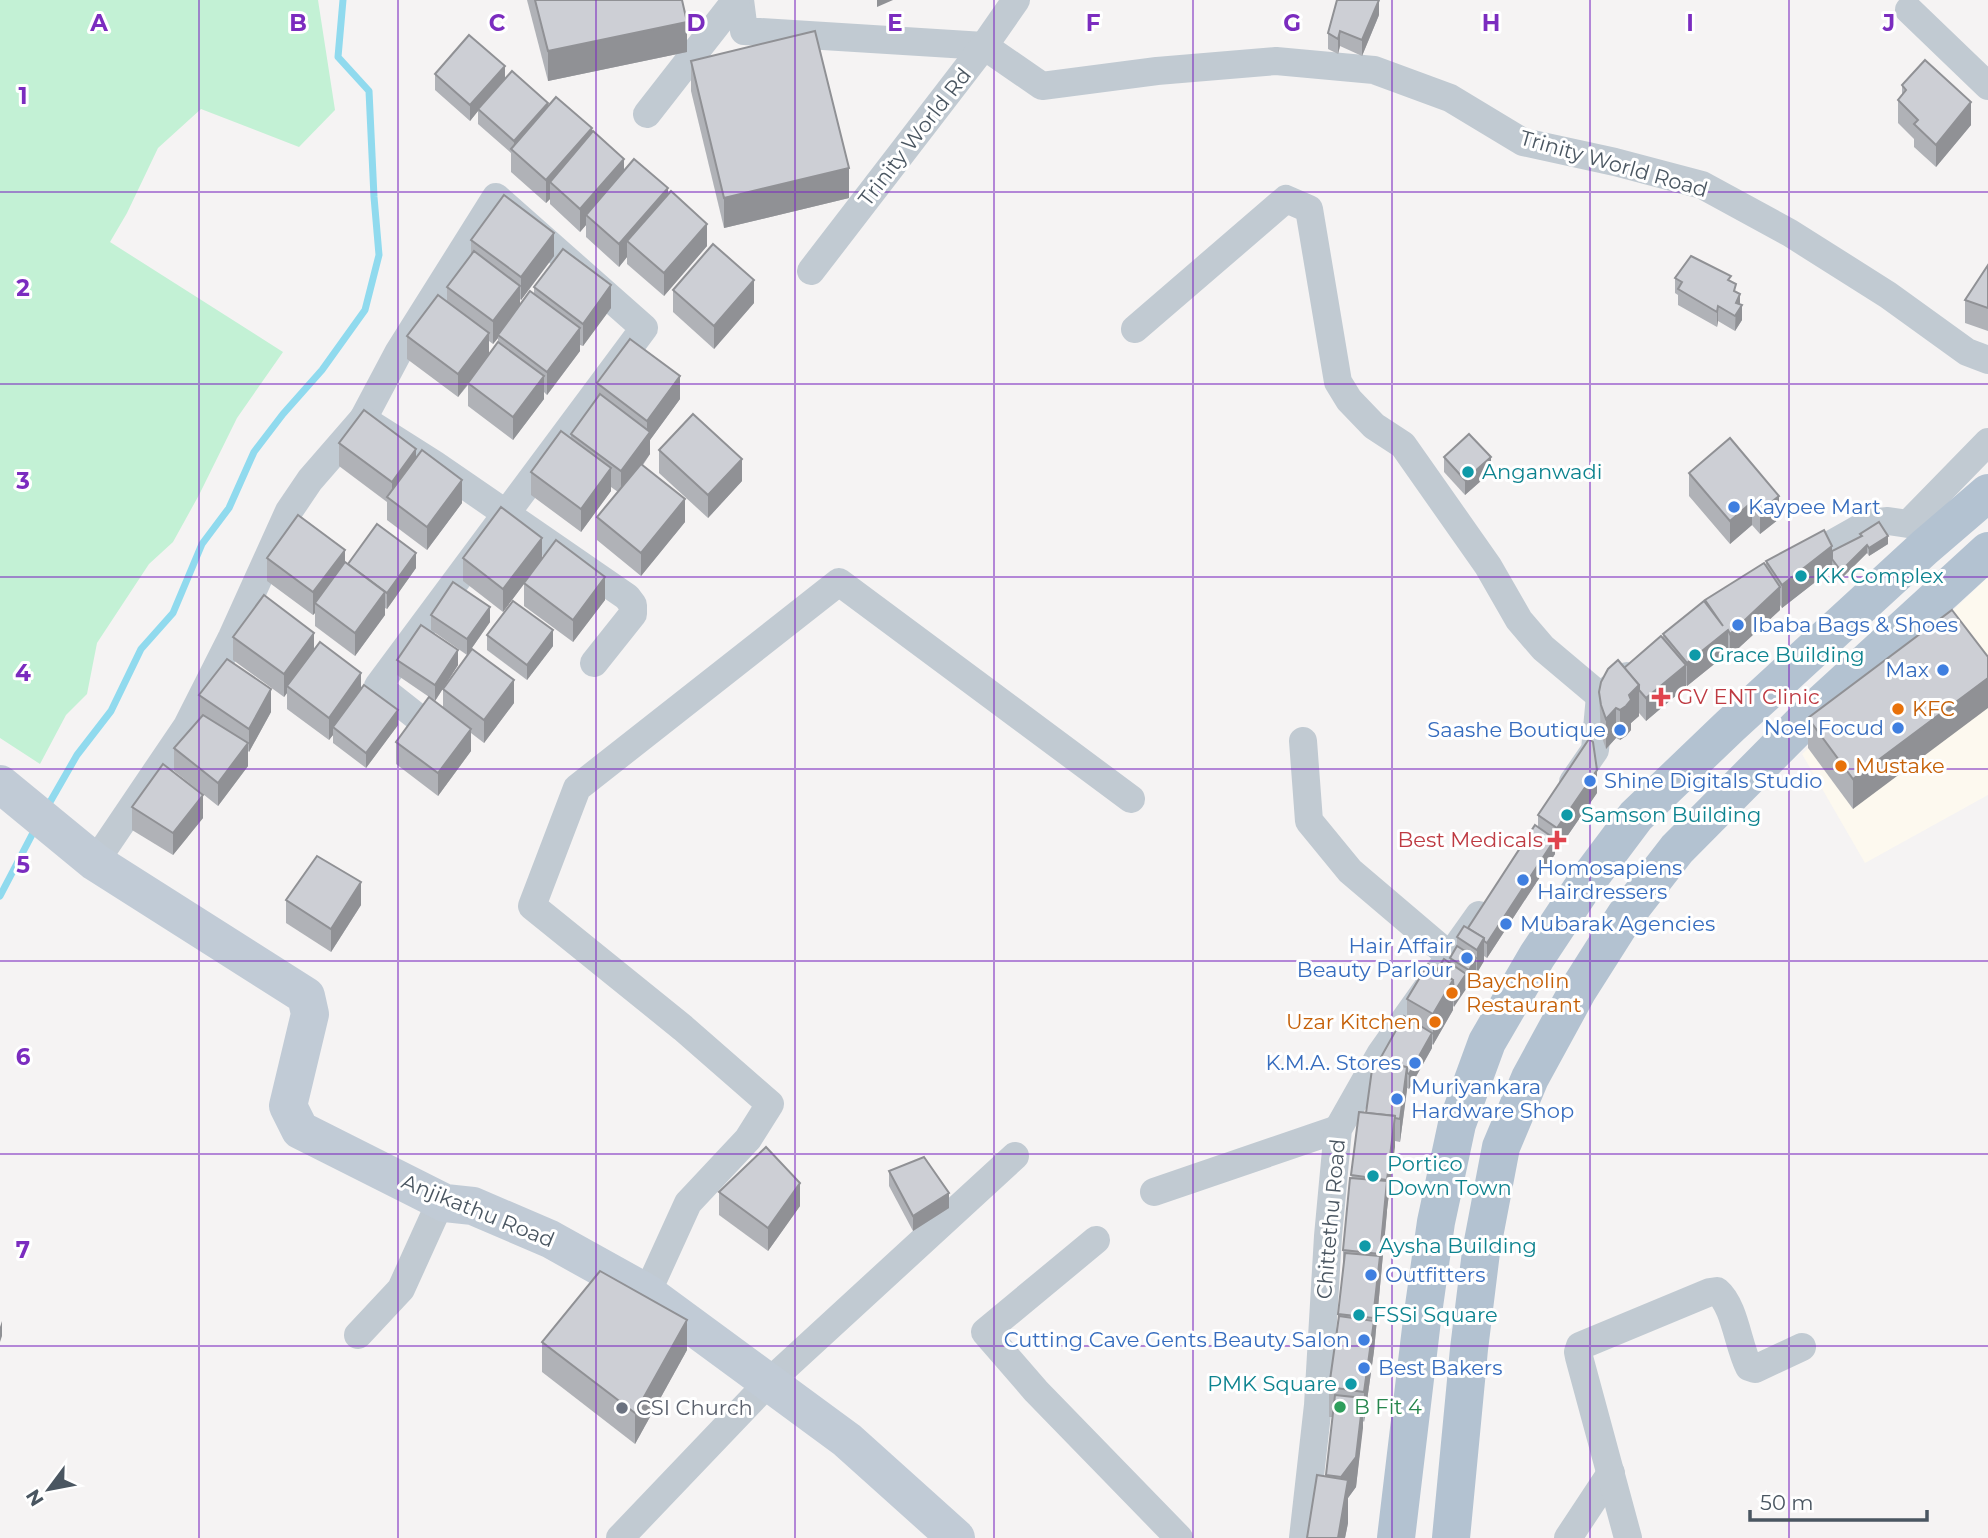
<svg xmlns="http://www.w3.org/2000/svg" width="1988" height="1538" viewBox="0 0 1988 1538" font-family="Montserrat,sans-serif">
<rect width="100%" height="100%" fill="#f5f3f3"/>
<polygon fill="#fdf9ef" points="1988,577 1988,795 1865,863 1802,754"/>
<polygon fill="#c3f1d5" points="0,0 318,0 335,110 299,147 201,109 158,148 127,213 110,242 283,352 237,418 199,495 173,542 149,564 97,643 87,694 66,715 40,764 0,738"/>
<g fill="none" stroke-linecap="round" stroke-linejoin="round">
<g stroke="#90daee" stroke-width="7">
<polyline points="46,809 77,755 111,711 141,649 173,613 202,544 229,508 254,452 283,414 322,370 365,310 379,255 374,197 369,91 338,57 343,0"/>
<polyline points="0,896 35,829"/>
</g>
<g stroke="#c1cad2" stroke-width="28">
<polyline points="740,0 744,31 984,46 1042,86 1157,71 1276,61 1374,70 1450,98 1523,142 1615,162 1702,185 1790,233 1888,295 1967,352 1988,360"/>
<polyline points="1909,10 1988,86"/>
<polyline points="647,114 736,0"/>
<polyline points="811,271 984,46 1016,0"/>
<polyline points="1135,329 1286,199 1309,209 1338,382 1349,400 1374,426 1403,445 1488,566 1519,620 1543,648 1600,696"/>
<polyline points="363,419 398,353 496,197 644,328 378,686 416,716"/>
<polyline points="1798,563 1869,523 1888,521 1908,524 1988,442"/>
<polyline points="1303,741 1309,821 1350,871 1450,956"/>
<polyline points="1573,782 1595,750 1600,696 1627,676"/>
<polyline points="95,862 187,726 232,637 289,511 310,480 363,419 434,464 627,597 633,605 633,614 594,663"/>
<polyline points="1154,1192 1338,1129"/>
<polyline points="1096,1240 985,1332 1036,1391 1179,1538"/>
<polyline points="647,1293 688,1203 748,1139 770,1104 683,1028 532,906 577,788 839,582 1131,799"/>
<polyline points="358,1335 401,1289 435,1214 445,1203"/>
<polyline points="620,1538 769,1382 1015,1156"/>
<polyline points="1303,1538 1318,1405 1328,1236 1338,1129 1381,1053 1479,915"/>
<polyline points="1568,1538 1611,1473"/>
<path d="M1628 1538 1579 1357 1578 1352 1580 1346 1710 1292 1717 1291C1735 1306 1738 1346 1749 1367L1755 1369 1802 1347"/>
</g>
<polyline stroke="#c1cbd6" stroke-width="38" points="0,784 95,862 306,996 310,1014 288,1106 300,1130 445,1203 473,1206 550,1239 647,1293 847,1440 956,1538"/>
<g stroke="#b3c2d1" stroke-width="38">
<polyline points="1396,1538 1422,1320 1436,1222 1457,1124 1487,1042 1537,956 1582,888 1636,816 1730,726 1925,547 1988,493"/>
<polyline points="1451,1538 1469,1349 1481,1252 1501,1147 1530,1078 1578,990 1625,916 1677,849 1821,704 1988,551"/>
</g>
</g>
<g fill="#b0b2b7" fill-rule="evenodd">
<polygon points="527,0 682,0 687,52 548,81"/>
<polygon points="1379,15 1362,56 1340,46 1338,54 1328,49 1328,33"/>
<polygon points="691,61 849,198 724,228 691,91"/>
<polygon points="435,74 505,79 592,133 624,170 668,194 707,246 664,296 627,264 627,257 619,267 586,237 586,225 580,232 550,204 550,199 546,203 511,172 511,153 478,124 478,111 470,121 435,90"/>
<polygon points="1902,85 1971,125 1936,167 1914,147 1914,139 1898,123 1898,100 1902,96"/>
<path d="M471 240 554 256 521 300 520 299V306L534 294V287L611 308 583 346 580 345V351L547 395 544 392V399L513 440 468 406V385L458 397 407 359V336L447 302V287L471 255ZM498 338V342L489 354V341L493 344Z"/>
<polygon points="1988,265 1988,331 1965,323 1965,300"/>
<polygon points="1675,278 1731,281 1740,304 1742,320 1735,331 1718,321 1717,327 1678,305 1678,295 1675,293"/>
<polygon points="673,290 754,303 714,349 673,312"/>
<polygon points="597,383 680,399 650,440 650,454 643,465 685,522 641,576 597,540 597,517 618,492 611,487 611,491 581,532 531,495 531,472 571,438 571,434 597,399"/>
<polygon points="1730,438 1779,519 1760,534 1752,525 1730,544 1689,496 1689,473"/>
<polygon points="339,443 416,459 462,503 427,550 387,520 387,502 339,466"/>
<polygon points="659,450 742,481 708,518 659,473"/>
<polygon points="1444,457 1491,472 1465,495 1444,472"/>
<polygon points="1860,534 1888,544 1869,556 1867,553 1841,579 1832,566 1832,569 1782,608 1780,605 1780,610 1730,656 1728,653 1687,686 1686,685 1686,687 1646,721 1639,713 1639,716 1631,723 1631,730 1626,736 1620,740 1616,738 1606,749 1601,735 1599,692 1624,668 1663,638 1663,634 1705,603 1705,600 1766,566 1766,561 1832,551 1860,537"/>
<polygon points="267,558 345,562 348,564 416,568 387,609 385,608 385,615 355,656 315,626 315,613 313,615 267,581"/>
<polygon points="463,558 542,559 605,600 573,642 524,606 524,584 503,612 463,581"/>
<polygon points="1952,610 1853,809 1808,748 1808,718"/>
<polygon points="431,615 490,622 467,655 431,630"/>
<polygon points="487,635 553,646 527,680 487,650"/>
<polygon points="233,637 314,649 361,688 398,725 366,768 333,743 333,735 329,740 287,709 287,693 284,697 233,660"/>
<polygon points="397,660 458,665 435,701 397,675"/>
<polygon points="443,689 514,703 484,743 471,733 471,751 438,796 396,764 396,742 443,708"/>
<polygon points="199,695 271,712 249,752 248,751 248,766 218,806 174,771 174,748 200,718 199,718"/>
<polygon points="1597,793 1557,851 1555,850 1555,854 1487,958 1484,956 1484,961 1469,985 1466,984 1466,989 1453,1007 1453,1010 1433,1045 1432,1044 1432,1048 1409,1089 1407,1088 1400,1142 1395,1141 1387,1210 1374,1351 1364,1422 1363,1421 1356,1487 1348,1498 1348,1523 1345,1538 1307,1538 1326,1476 1333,1417 1329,1417 1329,1387 1338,1319 1343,1267 1343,1250 1359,1112 1366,1113 1381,1063 1381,1057 1407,1018 1407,999 1437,970 1450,963 1450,958 1457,946 1457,937 1468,928 1538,827 1538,815"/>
<polygon points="132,807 203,818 173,855 132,830"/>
<polygon points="286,900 361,905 331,952 286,923"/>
<polygon points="889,1171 949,1208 913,1231 889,1186"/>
<polygon points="719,1192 800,1206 768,1251 719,1215"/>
<polygon points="542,1342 687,1350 635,1444 542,1372"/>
</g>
<g fill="#909195">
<polygon points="877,0 893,0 877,7"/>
<polygon points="1379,0 1379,15 1362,56 1362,40"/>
<polygon points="687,22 687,52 548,81 548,51"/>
<polygon points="1340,31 1340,46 1338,54 1338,39"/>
<polygon points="505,66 505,81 478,109 478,111 470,121 470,105"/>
<polygon points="1971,102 1971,125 1936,167 1936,145"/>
<polygon points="548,103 548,118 514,152 514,141"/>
<polygon points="592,128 592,151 550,182 550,199 546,203 546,180"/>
<polygon points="624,159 624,182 586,215 586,225 580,232 580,209"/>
<polygon points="849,168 849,198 724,228 724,198"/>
<polygon points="668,188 668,211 627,241 627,257 619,267 619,244"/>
<polygon points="707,224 707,246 664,296 664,273"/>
<polygon points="554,233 554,256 521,300 521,277"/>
<polygon points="754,280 754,303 714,349 714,326"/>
<polygon points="611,285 611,308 583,346 583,324"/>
<polygon points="520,286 520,309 498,335 498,338 493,344 493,321"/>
<polygon points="1740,294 1740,308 1742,305 1742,320 1735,331 1736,303"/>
<polygon points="1718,306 1718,321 1717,327 1717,312"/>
<polygon points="580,328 580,351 547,395 547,372"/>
<polygon points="489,333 489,356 458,397 458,374"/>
<polygon points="544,376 544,399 513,440 513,417"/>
<polygon points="680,376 680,399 650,440 650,454 621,494 621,471 647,436 647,421"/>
<polygon points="416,449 416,472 392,500 392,482"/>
<polygon points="1491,457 1491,472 1465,495 1465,480"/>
<polygon points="742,459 742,481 708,518 708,495"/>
<polygon points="611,468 611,491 581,532 581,509"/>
<polygon points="462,480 462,503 427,550 427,527"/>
<polygon points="1779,496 1779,519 1760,534 1760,511"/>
<polygon points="685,499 685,522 641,576 641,553"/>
<polygon points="1752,502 1752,525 1730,544 1730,521"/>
<polygon points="1888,536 1888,544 1869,556 1869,548"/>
<polygon points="542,538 542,560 503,612 503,589"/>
<polygon points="1867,545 1867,553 1841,579 1841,571"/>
<polygon points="1832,546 1832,569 1782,608 1782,585"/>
<polygon points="345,550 345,573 315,603 315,613 313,615 313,592"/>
<polygon points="416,553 416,568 387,609 387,593"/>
<polygon points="605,577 605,600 573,642 573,620"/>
<polygon points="1780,587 1780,610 1730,656 1730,634"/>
<polygon points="385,592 385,615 355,656 355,633"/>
<polygon points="490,607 490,622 467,655 467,639"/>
<polygon points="553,630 553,646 527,680 527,665"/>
<polygon points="1728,630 1728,653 1687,686 1687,663"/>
<polygon points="314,633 314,656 287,686 287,693 284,697 284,674"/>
<polygon points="458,650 458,665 435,701 435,685"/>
<polygon points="1686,665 1686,687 1646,721 1646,698"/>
<polygon points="361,673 361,696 333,727 333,735 329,740 329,718"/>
<polygon points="1988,678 1988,708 1853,809 1853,779"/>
<polygon points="514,680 514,703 484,743 484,720"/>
<polygon points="1639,685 1639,716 1631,723 1631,730 1626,736 1620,740 1620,710 1629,695"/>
<polygon points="271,689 271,712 249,752 249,729"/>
<polygon points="1616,708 1616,738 1606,749 1606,719"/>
<polygon points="398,710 398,725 366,768 366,753"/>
<polygon points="471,729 471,751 438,796 438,773"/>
<polygon points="248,743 248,766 218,806 218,783"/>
<polygon points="1597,770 1597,793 1557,851 1557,828"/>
<polygon points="203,795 203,818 173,855 173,833"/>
<polygon points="1555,839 1555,854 1487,958 1487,943"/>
<polygon points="361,882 361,905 331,952 331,929"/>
<polygon points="1484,938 1484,961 1477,973 1477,950"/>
<polygon points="1476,958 1476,974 1469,985 1469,970"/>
<polygon points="1466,974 1466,989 1454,1007 1454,992"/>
<polygon points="1453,980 1453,1010 1433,1045 1433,1014"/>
<polygon points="1432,1033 1432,1048 1409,1089 1409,1074"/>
<polygon points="1407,1067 1407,1090 1400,1142 1400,1119"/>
<polygon points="1395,1116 1395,1147 1387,1210 1387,1180"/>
<polygon points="1387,1181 1387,1212 1374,1351 1364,1422 1364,1392 1373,1324"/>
<polygon points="800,1183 800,1206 768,1251 768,1228"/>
<polygon points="949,1193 949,1208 913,1231 913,1216"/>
<polygon points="687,1320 687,1350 635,1444 635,1413"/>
<polygon points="2,1321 2,1336 0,1342 0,1327"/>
<polygon points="1363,1398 1363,1428 1356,1487 1348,1498 1348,1523 1345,1538 1338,1538 1341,1507 1341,1477"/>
</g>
<g fill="#cdcfd5" stroke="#909195" stroke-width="2">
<polygon points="535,0 682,0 687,22 548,51"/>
<polygon points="1337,0 1379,0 1362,40 1340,31 1338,39 1328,33"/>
<polygon points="815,31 849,168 724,198 691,61"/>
<polygon points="469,35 505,66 470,105 435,74"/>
<polygon points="1925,60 1971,102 1936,145 1914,124 1918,120 1898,100 1906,90 1902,85"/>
<polygon points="512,71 548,103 514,141 478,109"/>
<polygon points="556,97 592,128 546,180 511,149"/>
<polygon points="593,131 624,159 580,209 550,182"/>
<polygon points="634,159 668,188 619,244 586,215"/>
<polygon points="671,191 707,224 664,273 627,241"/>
<polygon points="504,195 554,233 521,277 471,240"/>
<polygon points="713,244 754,280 714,326 673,290"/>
<polygon points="563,249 611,285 583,324 534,287"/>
<polygon points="474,251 520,286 493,321 447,287"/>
<polygon points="1691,256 1731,276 1728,280 1736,284 1734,291 1740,294 1736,303 1742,305 1735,316 1718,306 1717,312 1678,289 1682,282 1675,278"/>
<polygon points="1988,265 1988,308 1965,300"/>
<polygon points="530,291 580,328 547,372 498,335"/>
<polygon points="438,295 489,333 458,374 407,336"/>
<polygon points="630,339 680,376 647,421 597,383"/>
<polygon points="498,342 544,376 513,417 468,383"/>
<polygon points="600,394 650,432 621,471 571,434"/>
<polygon points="364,410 416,449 392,482 339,443"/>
<polygon points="693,414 742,459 708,495 659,450"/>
<polygon points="561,431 611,468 581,509 531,472"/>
<polygon points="1469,434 1491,457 1465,480 1444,457"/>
<polygon points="1730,438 1779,496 1760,511 1752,502 1730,521 1689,473"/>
<polygon points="422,450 462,480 427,527 387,497"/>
<polygon points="641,464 685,499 641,553 597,517"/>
<polygon points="501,507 542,538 503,589 463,558"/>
<polygon points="298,515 345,550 313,592 267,558"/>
<polygon points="1879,522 1888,536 1869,548 1867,545 1841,571 1832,559 1832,551 1862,536 1860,534"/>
<polygon points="377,524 416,553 387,593 348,564"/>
<polygon points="1824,530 1832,546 1782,585 1766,561"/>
<polygon points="556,540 605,577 573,620 524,583"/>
<polygon points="345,562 385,592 355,633 315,603"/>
<polygon points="1764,563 1780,587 1730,634 1728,630 1687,663 1663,634 1704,601 1723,626 1705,600"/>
<polygon points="453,582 490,607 467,639 431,615"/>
<polygon points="264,595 314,633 284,674 233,637"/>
<polygon points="513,601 553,630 527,665 487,635"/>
<polygon points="1952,610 1988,657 1988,678 1853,779 1808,718"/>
<polygon points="421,625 458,650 435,685 397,660"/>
<polygon points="1661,636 1686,665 1646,698 1639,690 1639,685 1624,668"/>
<polygon points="320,642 361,673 329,718 287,686"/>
<polygon points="472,649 514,680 484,720 443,689"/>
<polygon points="227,659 271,689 249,729 199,695"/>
<polygon points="1618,660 1639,685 1629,695 1631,700 1626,706 1620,710 1616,708 1606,719 1601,705 1599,692 1601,682 1608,669"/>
<polygon points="364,685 398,710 366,753 333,727"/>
<polygon points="429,697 471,729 438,773 396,742"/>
<polygon points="203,715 248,743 218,783 174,748"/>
<polygon points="1589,739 1593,742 1597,770 1557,828 1538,815"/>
<polygon points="163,764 203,795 173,833 132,807"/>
<polygon points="1535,825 1555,839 1487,943 1484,941 1484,938 1468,928"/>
<polygon points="317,856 361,882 331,929 286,900"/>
<polygon points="1464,926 1484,938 1477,950 1457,937"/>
<polygon points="1457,946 1476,958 1469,970 1450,958"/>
<polygon points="1444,959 1466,974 1454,992 1453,980 1437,970"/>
<polygon points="1428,964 1453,980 1433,1014 1407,999"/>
<polygon points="1404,1016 1432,1033 1409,1074 1407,1073 1407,1067 1395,1065 1381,1057"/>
<polygon points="1373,1062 1407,1067 1400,1119 1395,1118 1395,1116 1366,1113"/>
<polygon points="1359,1112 1395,1116 1387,1180 1351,1175"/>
<polygon points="766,1147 800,1183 768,1228 719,1192"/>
<polygon points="924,1157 949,1193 913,1216 889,1171"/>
<polygon points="1350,1178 1387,1181 1380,1254 1343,1250"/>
<polygon points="1345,1253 1380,1256 1373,1318 1338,1314"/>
<polygon points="600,1271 687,1320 635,1413 542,1342"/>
<polygon points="1339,1316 1374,1321 1364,1392 1329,1387"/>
<polygon points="1335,1395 1363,1398 1356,1457 1341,1477 1326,1475"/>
<polygon points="1317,1475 1348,1480 1338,1538 1307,1538"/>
</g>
<path fill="none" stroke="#7b2cbf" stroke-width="2" stroke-opacity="0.55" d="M199 0V1538M398 0V1538M596 0V1538M795 0V1538M994 0V1538M1193 0V1538M1392 0V1538M1590 0V1538M1789 0V1538M0 192H1988M0 384H1988M0 577H1988M0 769H1988M0 961H1988M0 1154H1988M0 1346H1988"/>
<g fill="#0f9aa8" stroke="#fff" stroke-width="2.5">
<circle cx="1468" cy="472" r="7"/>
<circle cx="1801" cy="576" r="7"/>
<circle cx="1695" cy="655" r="7"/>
<circle cx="1567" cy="815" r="7"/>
<circle cx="1373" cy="1176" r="7"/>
<circle cx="1365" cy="1246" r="7"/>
<circle cx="1359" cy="1315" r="7"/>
<circle cx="1351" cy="1384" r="7"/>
</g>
<g fill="#3f7fe0" stroke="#fff" stroke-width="2.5">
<circle cx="1734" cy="507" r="7"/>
<circle cx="1738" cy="625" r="7"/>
<circle cx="1943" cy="670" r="7"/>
<circle cx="1898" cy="728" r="7"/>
<circle cx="1620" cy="730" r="7"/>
<circle cx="1590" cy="781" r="7"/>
<circle cx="1523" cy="880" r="7"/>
<circle cx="1506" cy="924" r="7"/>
<circle cx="1467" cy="958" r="7"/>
<circle cx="1415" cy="1063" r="7"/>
<circle cx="1397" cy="1099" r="7"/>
<circle cx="1371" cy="1275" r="7"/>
<circle cx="1364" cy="1340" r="7"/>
<circle cx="1364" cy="1368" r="7"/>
</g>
<g fill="#e0444e" stroke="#fff" stroke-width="2.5">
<path d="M1657.5 686.5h7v7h7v7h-7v7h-7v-7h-7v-7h7z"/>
<path d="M1553.5 829.5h7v7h7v7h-7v7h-7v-7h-7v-7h7z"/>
</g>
<g fill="#e8710a" stroke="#fff" stroke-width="2.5">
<circle cx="1898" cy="709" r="7"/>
<circle cx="1841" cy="766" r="7"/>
<circle cx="1452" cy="993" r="7"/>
<circle cx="1435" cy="1022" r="7"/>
</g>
<circle fill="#2e9e5b" stroke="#fff" stroke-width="2.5" cx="1340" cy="1407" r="7"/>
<circle fill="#6b7280" stroke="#fff" stroke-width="2.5" cx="622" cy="1408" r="7"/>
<g text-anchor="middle" stroke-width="6" stroke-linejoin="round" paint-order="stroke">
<g font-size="21" fill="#4a5661" stroke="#fff">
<text transform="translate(915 137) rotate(-52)" y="7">Trinity World Rd</text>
<text transform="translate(1614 164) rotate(16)" y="7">Trinity World Road</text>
<text transform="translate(478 1211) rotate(22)" y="7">Anjikathu Road</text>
<text transform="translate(1331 1219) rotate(-85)" y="7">Chittethu Road</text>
</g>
<g font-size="21" fill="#0d838f" stroke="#fff" text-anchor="start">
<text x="1482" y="479">Anganwadi</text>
<text x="1815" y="583">KK Complex</text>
<text x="1709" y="662">Grace Building</text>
<text x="1581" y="822">Samson Building</text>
<text x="1387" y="1171">Portico<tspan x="1387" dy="24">Down Town</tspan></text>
<text x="1379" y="1253">Aysha Building</text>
<text x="1373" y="1322">FSSi Square</text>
<text x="1337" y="1391" text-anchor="end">PMK Square</text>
</g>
<g font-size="21" fill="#366cbe" stroke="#fff" text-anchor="start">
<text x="1748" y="514">Kaypee Mart</text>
<text x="1752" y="632">Ibaba Bags &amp; Shoes</text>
<text x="1929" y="677" text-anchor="end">Max</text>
<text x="1884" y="735" text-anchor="end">Noel Focud</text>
<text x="1606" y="737" text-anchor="end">Saashe Boutique</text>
<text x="1604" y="788">Shine Digitals Studio</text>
<text x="1537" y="875">Homosapiens<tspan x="1537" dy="24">Hairdressers</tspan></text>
<text x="1520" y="931">Mubarak Agencies</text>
<text x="1453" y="953" text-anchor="end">Hair Affair<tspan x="1453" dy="24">Beauty Parlour</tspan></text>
<text x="1401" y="1070" text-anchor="end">K.M.A. Stores</text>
<text x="1411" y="1094">Muriyankara<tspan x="1411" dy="24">Hardware Shop</tspan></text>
<text x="1385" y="1282">Outfitters</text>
<text x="1350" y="1347" text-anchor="end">Cutting Cave Gents Beauty Salon</text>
<text x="1378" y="1375">Best Bakers</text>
</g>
<g font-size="21" fill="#be3a42" stroke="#fff" text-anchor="start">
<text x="1677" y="704">GV ENT Clinic</text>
<text x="1543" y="847" text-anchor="end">Best Medicals</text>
</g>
<g font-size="21" fill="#c56008" stroke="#fff" text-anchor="start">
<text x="1912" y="716">KFC</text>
<text x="1855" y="773">Mustake</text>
<text x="1466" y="988">Baycholin<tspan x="1466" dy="24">Restaurant</tspan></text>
<text x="1421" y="1029" text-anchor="end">Uzar Kitchen</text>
</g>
<g font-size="21" fill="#27864d" stroke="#fff" text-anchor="start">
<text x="1354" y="1414">B Fit 4</text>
</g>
<g font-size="21" fill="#5b616d" stroke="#fff" text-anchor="start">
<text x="636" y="1415">CSI Church</text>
</g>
</g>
<g font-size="23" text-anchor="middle" font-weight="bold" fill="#7b2cbf" stroke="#fff" stroke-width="6" stroke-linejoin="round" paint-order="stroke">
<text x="99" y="31">A</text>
<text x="298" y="31">B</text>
<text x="497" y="31">C</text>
<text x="696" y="31">D</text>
<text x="895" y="31">E</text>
<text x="1093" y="31">F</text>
<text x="1292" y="31">G</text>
<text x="1491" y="31">H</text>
<text x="1690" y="31">I</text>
<text x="1889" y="31">J</text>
<text x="23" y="104">1</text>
<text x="23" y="296">2</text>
<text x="23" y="489">3</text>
<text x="23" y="681">4</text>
<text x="23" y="873">5</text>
<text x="23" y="1065">6</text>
<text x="23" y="1258">7</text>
</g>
<g transform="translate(49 1489) rotate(238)" stroke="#ffffff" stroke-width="5" paint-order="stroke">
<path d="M0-5L12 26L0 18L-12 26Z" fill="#4a5661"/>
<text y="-10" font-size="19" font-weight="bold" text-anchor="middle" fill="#4a5661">N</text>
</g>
<path d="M1750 1510v10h177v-10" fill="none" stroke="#4a5661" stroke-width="3.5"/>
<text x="1760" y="1510" font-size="21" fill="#4a5661" stroke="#ffffff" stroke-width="5" paint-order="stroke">50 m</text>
</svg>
